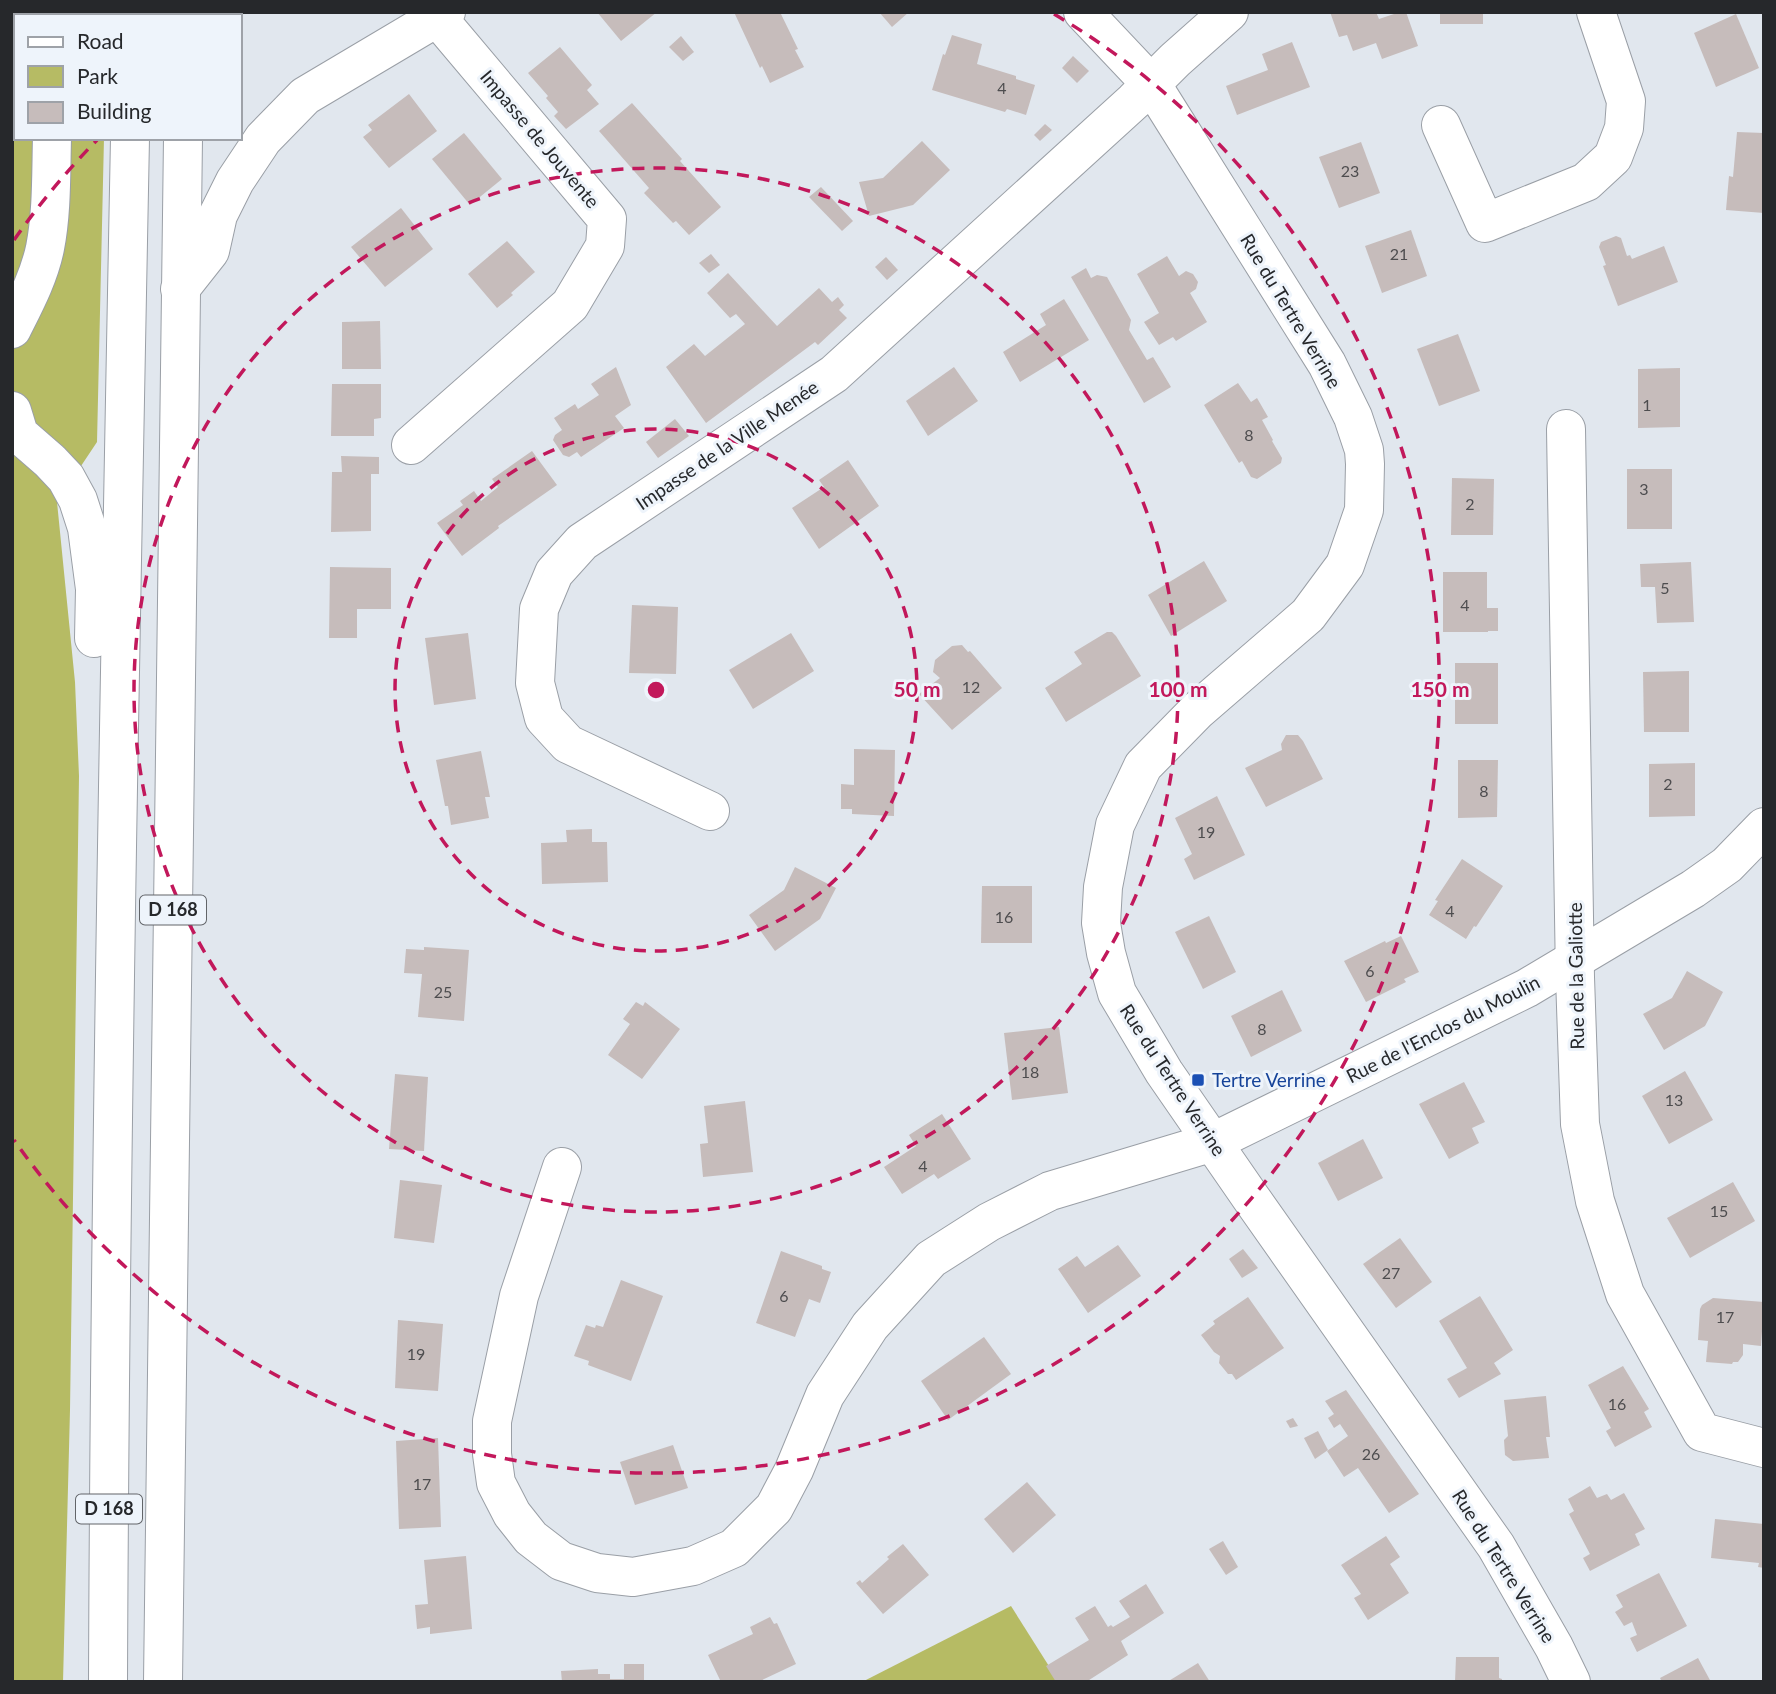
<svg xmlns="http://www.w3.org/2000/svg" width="1776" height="1694" viewBox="0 0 1776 1694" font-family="Lato,sans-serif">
<rect width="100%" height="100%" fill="#e1e7ee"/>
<g fill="#b6bb64">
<polygon points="12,12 107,12 106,16 16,16 16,138 104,138 97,442 57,502 75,682 79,776 70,1410 63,1682 12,1682"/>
<polygon points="1011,1606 1059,1682 862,1682"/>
</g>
<g fill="#c6bcbb">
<polygon points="597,12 657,12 621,41"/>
<polygon points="734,12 780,12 798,49 795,50 804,67 770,83 762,66 760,68"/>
<polygon points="879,12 909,12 892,27"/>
<polygon points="1330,12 1376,12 1379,19 1400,12 1406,12 1418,46 1382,59 1376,43 1353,51 1347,35 1339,37"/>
<rect x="1440" y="12" width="43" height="12"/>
<polygon points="1736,14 1759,68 1716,87 1694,33"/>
<polygon points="952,35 982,44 977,64 1016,76 1016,79 1035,85 1026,115 1007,109 1005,112 932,90 943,54 945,55"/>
<polygon points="681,36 694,52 683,61 669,47"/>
<polygon points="1292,42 1310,87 1237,115 1226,86 1268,70 1262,54"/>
<polygon points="560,47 592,85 587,90 599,104 566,129 554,116 558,112 546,98 548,96 528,73"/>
<polygon points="1073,56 1089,71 1077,83 1062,68"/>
<polygon points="409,94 437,131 389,168 363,137 372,130 368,125"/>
<polygon points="632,103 682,159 680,161 721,207 689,235 676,221 673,223 644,193 649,188 599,131"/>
<polygon points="1045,124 1052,130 1040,141 1034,135"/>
<polygon points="1737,132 1764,133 1764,213 1726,210 1729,176 1733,177"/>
<polygon points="464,133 502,179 470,205 432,159"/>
<polygon points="922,141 950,170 913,205 869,216 859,182 883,178"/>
<polygon points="1361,142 1380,193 1339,208 1319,157"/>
<polygon points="821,187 853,221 842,231 809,197"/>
<polygon points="401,208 433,249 385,287 351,247"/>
<polygon points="1411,230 1427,276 1382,293 1365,246"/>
<polygon points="1616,236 1621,238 1627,256 1630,255 1632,259 1664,246 1678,282 1618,306 1603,266 1606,265 1599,247 1601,242"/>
<polygon points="507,241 535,272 511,293 513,295 497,308 468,274"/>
<polygon points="711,254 720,265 709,273 699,263"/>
<polygon points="1167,256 1179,276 1186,271 1193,274 1198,282 1196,289 1190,293 1207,322 1176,341 1173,337 1159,345 1144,322 1159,313 1137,274"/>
<polygon points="886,257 898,270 887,280 875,267"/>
<polygon points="1086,268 1091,278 1097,275 1107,277 1131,320 1129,330 1147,360 1153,357 1171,387 1144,403 1071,277"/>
<polygon points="728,273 777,326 819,288 832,302 838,297 844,305 839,310 847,318 818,345 815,342 706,423 666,367 694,344 705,356 745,324 736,314 730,318 707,293"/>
<polygon points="1064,299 1089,340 1020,382 1003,352 1046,325 1040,314"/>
<polygon points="380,321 381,369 342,369 342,322"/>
<polygon points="1458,334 1480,391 1439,406 1417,349"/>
<polygon points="616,367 631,405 615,416 624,428 581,457 577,452 569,457 563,455 553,440 555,435 562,430 554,418 575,404 578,409 599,395 591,384"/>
<polygon points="954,367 978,401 928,436 906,401"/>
<polygon points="1680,368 1680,427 1638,428 1638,369"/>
<polygon points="1238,383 1251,402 1257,398 1268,417 1262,420 1273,440 1272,441 1282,458 1281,463 1257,479 1251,477 1242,461 1239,463 1204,405"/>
<polygon points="332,384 381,384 381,418 374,419 374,436 331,436"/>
<polygon points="675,419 689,436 658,458 646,442"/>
<polygon points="532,451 557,485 498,526 499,528 462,556 437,523 463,505 460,501 474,491 481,501 498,487 492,479"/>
<polygon points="341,456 379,457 379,474 371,474 371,531 331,532 332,472 342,472"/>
<polygon points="848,460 879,506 819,549 792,508 824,487 819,480"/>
<rect x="1627" y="469" width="45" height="60"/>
<polygon points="1452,478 1494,479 1493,535 1451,535"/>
<polygon points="1204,561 1227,601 1171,636 1148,595"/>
<polygon points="1691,562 1694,622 1657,623 1655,587 1641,587 1640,564"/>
<polygon points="330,567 391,568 391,609 357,609 357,638 329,638"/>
<polygon points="1443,572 1487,572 1487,608 1498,608 1498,631 1488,631 1488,632 1443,632"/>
<polygon points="632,605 678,607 676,674 629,673"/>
<polygon points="1107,632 1112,632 1116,636 1141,676 1066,722 1045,688 1082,664 1074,652"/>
<polygon points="468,633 476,699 434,705 425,638"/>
<polygon points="791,633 814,671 753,709 729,670"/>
<polygon points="962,645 968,652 970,651 1002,688 952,730 919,694 940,678 933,672 935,660 952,646"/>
<rect x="1455" y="663" width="43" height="61"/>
<polygon points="1689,671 1689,732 1644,732 1643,672"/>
<polygon points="1286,735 1298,735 1303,741 1323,779 1266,807 1245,768 1282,750 1281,744"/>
<polygon points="854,749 895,750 894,816 852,814 852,809 841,809 841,784 854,785"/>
<polygon points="481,751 490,797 485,797 489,818 451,825 448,806 445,806 436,760"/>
<polygon points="1458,760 1498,760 1497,817 1458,818"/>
<polygon points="1695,763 1695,816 1649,817 1649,764"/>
<polygon points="1217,796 1245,855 1194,880 1184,859 1192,854 1175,818"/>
<polygon points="592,829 592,842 607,842 608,882 542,884 541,843 567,842 566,830"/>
<polygon points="1462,859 1503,886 1476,927 1474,926 1466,939 1429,915 1438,901 1435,900"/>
<polygon points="795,867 836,888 820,919 775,951 749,915 784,890"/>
<polygon points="982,886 1032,886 1032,943 981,943"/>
<polygon points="1209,916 1236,972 1203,989 1175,932"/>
<polygon points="1401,936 1419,972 1404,979 1406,982 1366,1002 1344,961 1385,941 1386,943"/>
<polygon points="424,947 469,950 464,1021 418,1017 422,974 404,973 406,949 424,950"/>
<polygon points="1687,971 1723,992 1705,1026 1664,1050 1643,1014 1672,998"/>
<polygon points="1282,990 1302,1031 1251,1057 1231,1016"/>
<polygon points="636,1002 643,1006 645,1002 680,1029 642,1079 608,1055 630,1024 623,1019"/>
<polygon points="1059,1027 1068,1093 1012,1100 1004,1033"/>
<polygon points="1685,1071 1713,1120 1669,1144 1642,1096"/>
<polygon points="395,1074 428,1077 424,1151 389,1149"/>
<polygon points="1464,1082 1485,1122 1472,1128 1479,1143 1449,1159 1419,1104"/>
<polygon points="745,1101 753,1172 703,1177 700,1144 708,1143 704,1106"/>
<polygon points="942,1114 971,1159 938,1179 934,1174 902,1194 884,1167 916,1146 909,1135"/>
<polygon points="1363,1139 1383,1178 1338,1201 1318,1163"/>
<polygon points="400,1180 442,1185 434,1243 394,1238"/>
<polygon points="1733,1182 1755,1221 1690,1258 1667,1218"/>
<polygon points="1400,1238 1432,1282 1396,1308 1363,1264"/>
<polygon points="1118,1245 1141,1276 1088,1313 1058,1269 1077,1256 1085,1267"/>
<polygon points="1243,1249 1258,1268 1242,1278 1229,1259"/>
<polygon points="781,1251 822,1266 822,1269 831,1272 820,1303 809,1299 795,1337 756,1323"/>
<polygon points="621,1280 663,1296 631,1381 588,1365 589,1361 574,1356 586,1325 595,1328 596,1325 603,1327"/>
<polygon points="1480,1296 1513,1350 1494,1363 1501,1374 1459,1398 1447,1379 1467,1368 1439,1321"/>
<polygon points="1248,1297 1284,1348 1236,1380 1232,1374 1228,1374 1219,1363 1220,1356 1214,1352 1201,1335 1215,1324 1213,1321"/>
<polygon points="1713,1298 1764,1302 1761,1346 1743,1344 1743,1355 1738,1362 1733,1362 1732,1364 1706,1362 1708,1341 1698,1340 1700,1309 1702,1305"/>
<polygon points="398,1320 443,1324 438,1391 395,1388"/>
<polygon points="984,1337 1011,1374 948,1420 921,1381"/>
<polygon points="1623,1366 1649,1409 1644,1412 1652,1427 1615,1447 1606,1431 1611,1428 1588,1385"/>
<polygon points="1346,1390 1419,1494 1389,1513 1358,1468 1344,1477 1327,1451 1348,1436 1340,1424 1334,1428 1328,1418 1334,1414 1325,1401"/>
<polygon points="1546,1396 1550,1437 1546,1437 1549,1458 1513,1461 1505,1455 1504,1440 1508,1436 1504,1400"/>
<polygon points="1293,1418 1298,1426 1290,1428 1286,1421"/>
<polygon points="1318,1431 1328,1450 1315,1459 1304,1438"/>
<polygon points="438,1438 441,1527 399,1529 396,1441"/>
<polygon points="673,1445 688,1488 635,1505 620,1462"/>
<polygon points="1027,1482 1056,1515 1013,1553 984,1519"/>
<polygon points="1590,1486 1597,1498 1607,1494 1611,1500 1624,1493 1645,1529 1635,1534 1640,1545 1590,1571 1583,1558 1590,1554 1569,1514 1574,1511 1568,1499"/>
<polygon points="1715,1519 1764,1524 1764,1568 1758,1567 1759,1563 1711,1558"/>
<polygon points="1386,1536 1400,1557 1390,1564 1409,1593 1368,1620 1354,1598 1361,1594 1341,1565"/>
<polygon points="1223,1541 1238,1567 1226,1575 1209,1549"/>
<polygon points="903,1544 929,1575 883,1614 856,1583 860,1580 862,1583 889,1559 887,1557"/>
<polygon points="466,1556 472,1629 430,1634 430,1627 417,1629 415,1605 428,1604 424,1560"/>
<polygon points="1659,1573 1687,1626 1637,1652 1630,1638 1637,1635 1632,1622 1624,1626 1615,1612 1623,1607 1616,1595"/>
<polygon points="1146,1584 1164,1613 1121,1641 1128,1655 1086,1682 1056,1682 1046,1666 1089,1640 1075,1618 1095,1606 1108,1627 1111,1625 1113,1627 1130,1617 1119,1601"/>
<polygon points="770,1617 774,1624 777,1623 796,1664 758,1682 721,1682 708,1655 753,1634 750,1627"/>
<polygon points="1456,1657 1499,1657 1499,1678 1502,1679 1502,1682 1455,1682"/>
<polygon points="1698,1658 1711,1682 1662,1682 1660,1678"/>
<polygon points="1198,1663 1210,1682 1167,1682"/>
<polygon points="624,1664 644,1664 644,1682 562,1682 561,1671 598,1669 598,1674 610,1674 610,1679 624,1679"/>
</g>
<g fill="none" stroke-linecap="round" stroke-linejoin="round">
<g stroke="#9a9fa6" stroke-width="40">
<g id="street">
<polyline points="1083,12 1152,85 1327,364 1353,417 1364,450 1365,464 1364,510 1345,565 1308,615 1198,710 1143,766 1115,825 1103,887 1101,923 1106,953 1117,993 1164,1072 1251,1198 1496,1546 1554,1647 1571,1682"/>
<polyline points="1441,125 1485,223 1586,182 1613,157 1624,128 1626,101 1596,12"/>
<polyline points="1566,429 1575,977 1580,1124 1595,1201 1625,1294 1702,1432 1764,1448"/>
<polyline points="411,445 570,305 605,246 607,219 447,29 438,17 446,12"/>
<polyline points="710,811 568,744 544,718 535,683 539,609 554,573 582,542 834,374 1134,101 1175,60 1229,12"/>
<polyline points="562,1167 519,1296 492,1421 492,1454 496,1483 512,1514 531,1538 561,1561 597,1573 633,1577 693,1566 734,1548 774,1508 794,1470 825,1395 870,1326 931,1259 989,1222 1050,1191 1213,1142 1527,988 1693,889 1727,865 1764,827"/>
</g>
</g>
<g stroke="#9a9fa6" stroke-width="40">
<g id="secondary">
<polyline points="55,16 55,12"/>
<path d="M12 329C25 303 39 277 45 248 52 213 51 174 52 138"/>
</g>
</g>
<g stroke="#9a9fa6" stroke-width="40">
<g id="primary">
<polyline points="133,16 133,12"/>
<polyline points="185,16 185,12"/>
<polyline points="180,289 210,251 218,215 235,181 263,139 305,96 438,17"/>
<polyline points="12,411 19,434 50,461 66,478 78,500 87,528 95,589 94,638"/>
<path d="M108 1682C110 1167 120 653 130 138"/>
<polyline points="163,1682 183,138"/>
</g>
</g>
<use href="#street" stroke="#fff" stroke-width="38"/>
<use href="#secondary" stroke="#fff" stroke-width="38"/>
<use href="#primary" stroke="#fff" stroke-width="38"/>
</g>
<g fill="none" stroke="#c2185b" stroke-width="3.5" stroke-dasharray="12 9">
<circle cx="656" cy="690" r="261"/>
<circle cx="656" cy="690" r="522"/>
<path d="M14 240A784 784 0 0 1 97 140M1054 14A784 784 0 1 1 14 1140"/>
</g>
<rect fill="#1a4fb4" stroke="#eef4fb" stroke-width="2.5" x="1191" y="1073" width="14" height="14" rx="3.5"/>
<g text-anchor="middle" stroke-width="6" stroke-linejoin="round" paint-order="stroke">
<g font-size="16" fill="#4e4d4f">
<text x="1002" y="94">4</text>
<text x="1350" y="177">23</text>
<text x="1399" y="260">21</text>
<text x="1647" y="411">1</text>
<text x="1249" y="441">8</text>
<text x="1644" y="495">3</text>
<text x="1470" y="510">2</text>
<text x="1665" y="594">5</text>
<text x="1465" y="611">4</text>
<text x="971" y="693">12</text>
<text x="1668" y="790">2</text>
<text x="1484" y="797">8</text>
<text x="1206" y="838">19</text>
<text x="1450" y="917">4</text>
<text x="1004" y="923">16</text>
<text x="1370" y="977">6</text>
<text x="443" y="998">25</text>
<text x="1262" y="1035">8</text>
<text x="1030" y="1078">18</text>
<text x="1674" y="1106">13</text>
<text x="923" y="1172">4</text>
<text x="1719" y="1217">15</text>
<text x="1391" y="1279">27</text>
<text x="784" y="1302">6</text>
<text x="1725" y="1323">17</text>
<text x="416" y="1360">19</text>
<text x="1617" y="1410">16</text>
<text x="1371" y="1460">26</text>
<text x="422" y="1490">17</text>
</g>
<g fill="#eef4fb" stroke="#626569" stroke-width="2">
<rect x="140" y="895.5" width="66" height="29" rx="5"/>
<rect x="76" y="1494.5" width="66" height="29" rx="5"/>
</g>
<g font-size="18" font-weight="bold" fill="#26282b">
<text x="173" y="916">D 168</text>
<text x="109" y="1515">D 168</text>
</g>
<g font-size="19" fill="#26282b" stroke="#eef4fb">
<text transform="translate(540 139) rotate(50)" y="7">Impasse de Jouvente</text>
<text transform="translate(1291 311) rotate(59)" y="7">Rue du Tertre Verrine</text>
<text transform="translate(727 445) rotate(-34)" y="7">Impasse de la Ville Menée</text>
<text transform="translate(1576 976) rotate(-91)" y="7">Rue de la Galiotte</text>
<text transform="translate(1443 1029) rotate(-27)" y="7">Rue de l'Enclos du Moulin</text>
<text transform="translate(1173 1080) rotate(57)" y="7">Rue du Tertre Verrine</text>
<text transform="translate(1504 1566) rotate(58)" y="7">Rue du Tertre Verrine</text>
</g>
<g font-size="19" fill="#164399" stroke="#eef4fb" text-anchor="start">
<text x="1212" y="1087">Tertre Verrine</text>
</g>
</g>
<circle cx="656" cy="690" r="10" fill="#c2185b" stroke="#eef4fb" stroke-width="3.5"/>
<g font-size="21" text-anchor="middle" font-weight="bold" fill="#c2185b" stroke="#eef4fb" stroke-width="6" stroke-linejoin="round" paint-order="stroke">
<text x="917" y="697">50 m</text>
<text x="1178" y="697">100 m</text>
<text x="1440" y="697">150 m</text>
</g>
<rect width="1776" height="1694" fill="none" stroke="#26282b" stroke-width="28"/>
<rect x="14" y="14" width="228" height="126" fill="#eef4fb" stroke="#9ea2a8" stroke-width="2"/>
<rect x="28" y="37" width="35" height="10" fill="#ffffff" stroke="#9ea2a8" stroke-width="2"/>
<text x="77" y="49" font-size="21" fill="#26282b">Road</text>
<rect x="28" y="66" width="35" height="21" fill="#b6bb64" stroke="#9ea2a8" stroke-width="2"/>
<text x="77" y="84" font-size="21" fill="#26282b">Park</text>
<rect x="28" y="102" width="35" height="21" fill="#c6bcbb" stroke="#9ea2a8" stroke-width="2"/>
<text x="77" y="119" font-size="21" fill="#26282b">Building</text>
</svg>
